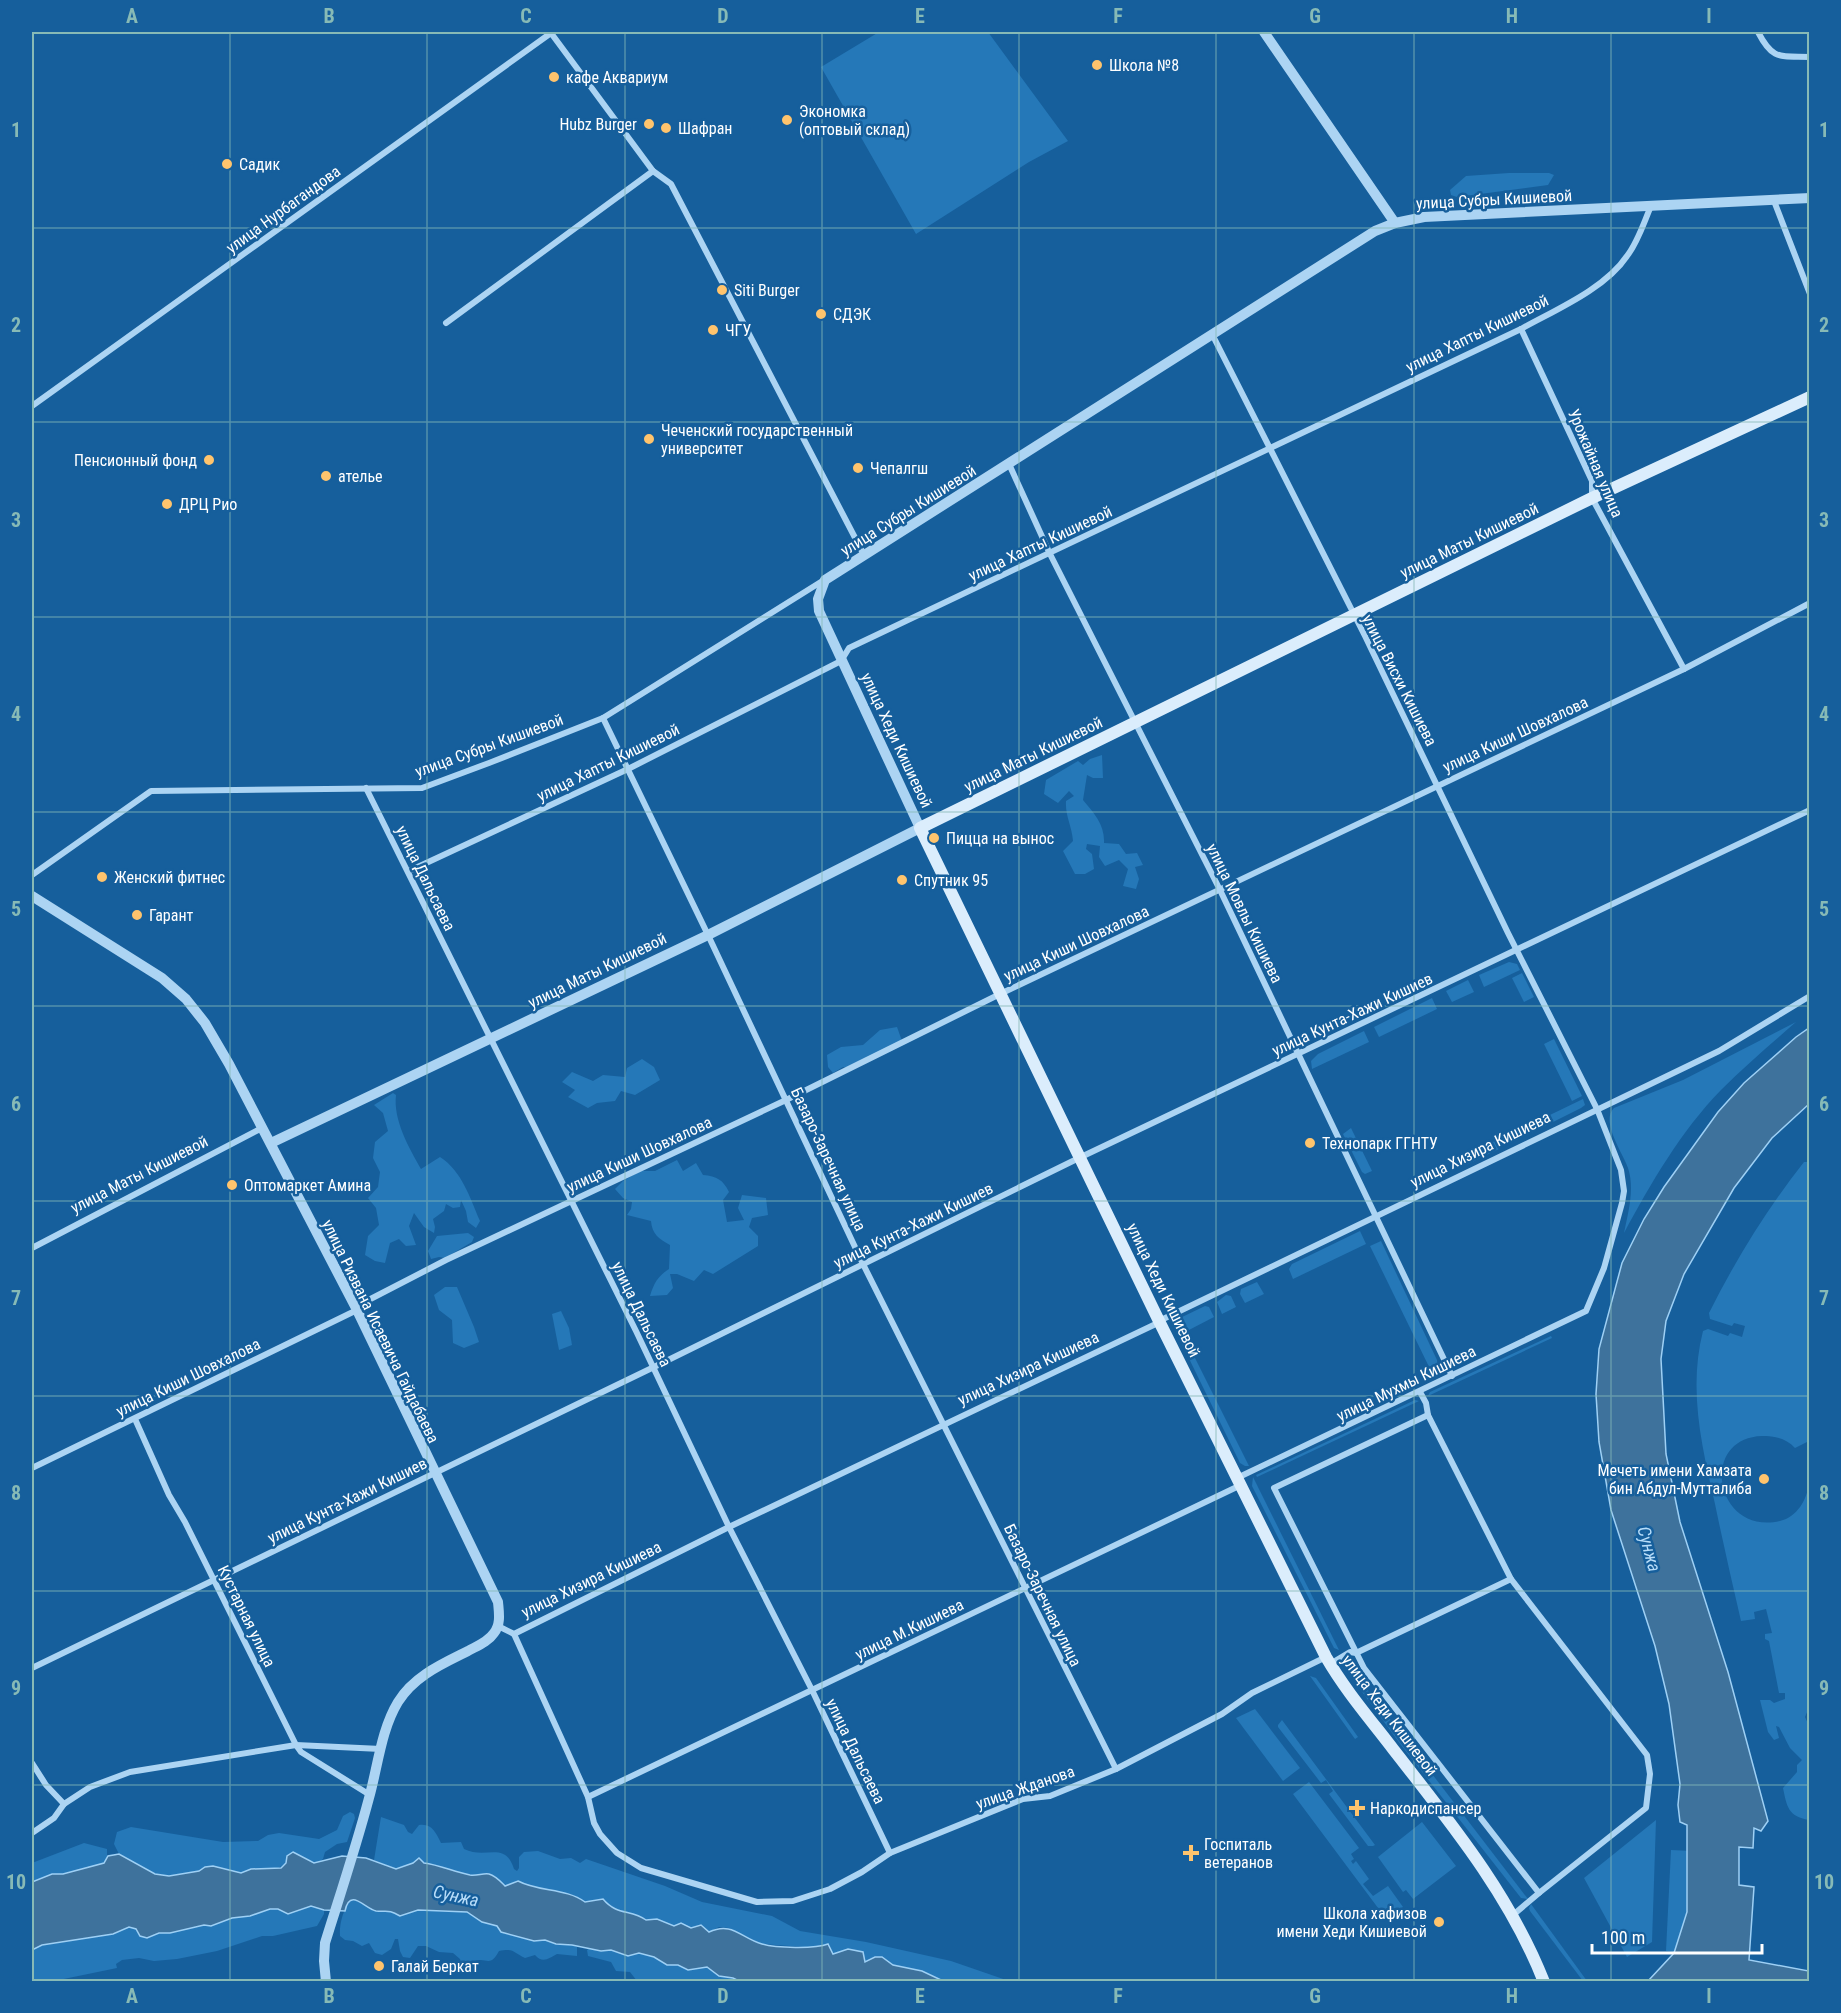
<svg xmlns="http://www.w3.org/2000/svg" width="1841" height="2013" viewBox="0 0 1841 2013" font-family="'Roboto Condensed',sans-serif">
<rect width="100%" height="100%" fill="#165f9c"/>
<g fill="#2578b8">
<polygon points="879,32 988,32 1068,141 1029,162 916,234 821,67"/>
<polygon points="1509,173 1549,173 1554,175 1548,185 1457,197 1451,195 1450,190 1466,176"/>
<path d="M1102 755 1103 778H1093L1087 775 1083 800C1094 813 1105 825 1104 843L1119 844 1126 854 1137 853 1143 865 1135 867 1139 879 1136 889 1123 886 1128 869 1119 860 1105 866 1099 857 1100 846 1087 844 1086 849 1092 854 1094 869 1085 874H1075L1063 851 1073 841C1072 826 1065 816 1066 801L1074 796 1069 791 1058 803 1044 794 1046 780 1078 761 1083 765 1090 759Z"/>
<polygon points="1509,962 1517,964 1520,970 1484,987 1479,975"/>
<polygon points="1522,973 1534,997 1524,1002 1512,978"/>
<polygon points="1468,980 1474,992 1452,1002 1446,991"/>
<polygon points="1432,998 1437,1009 1379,1037 1374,1027"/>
<path d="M1796 1022C1771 1044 1745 1066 1721 1090 1681 1131 1651 1183 1624 1233 1628 1213 1635 1189 1628 1168 1623 1153 1600 1121 1614 1108L1683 1080Z"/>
<polygon points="897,1027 902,1041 848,1068 843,1067 833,1073 828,1067 827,1055 841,1047 863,1045 880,1030"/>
<polygon points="1364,1031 1369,1042 1312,1069 1311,1061 1318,1054"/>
<polygon points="1554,1039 1582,1096 1572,1101 1544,1044"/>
<polygon points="642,1059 654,1067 660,1080 635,1095 621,1091 615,1101 597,1103 588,1108 568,1097 575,1090 562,1082 572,1072 593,1081 603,1075 625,1077 627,1068"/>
<path d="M393 1093 396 1095C393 1120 409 1148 421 1169L440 1157C462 1171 470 1198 480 1221L476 1228 468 1222 466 1211 461 1200 460 1207 453 1208 446 1204 444 1211 433 1219 435 1227 434 1233 424 1227 414 1213 409 1226 416 1245 406 1246 399 1239 390 1243 385 1263 375 1261 365 1255 368 1236 379 1225 376 1208 368 1198 378 1187 380 1172 373 1158 375 1142 388 1131 383 1113 374 1105Z"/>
<polygon points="1583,1099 1585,1105 1581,1108 1527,1135 1523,1128"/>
<polygon points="1351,1128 1372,1171 1365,1174 1362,1172 1343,1134"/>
<polygon points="1495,1141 1499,1149 1466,1165 1462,1157"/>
<path d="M677 1160 683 1171 696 1163 703 1175C717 1176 723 1180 729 1192L723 1200 727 1222 744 1220 738 1208 742 1195 766 1198 768 1215 752 1218 749 1227 758 1236V1246L713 1274 704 1270 694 1281 677 1274H670L673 1288 667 1295 650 1296C654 1283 658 1276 669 1269L670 1245C659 1239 652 1234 651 1221L627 1215 631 1209 632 1202 623 1198 615 1189 623 1181 640 1171H655Z"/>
<path d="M1804 1162H1809V1441L1795 1448C1786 1438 1775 1436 1762 1436 1698 1438 1715 1536 1780 1521 1797 1517 1807 1500 1809 1483L1810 1705 1805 1717 1810 1728 1809 1820C1788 1816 1787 1807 1783 1788L1797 1772V1765L1802 1760 1790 1748 1779 1727 1776 1726 1779 1738 1774 1740 1768 1732 1760 1700H1770L1774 1703 1785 1699V1693H1779L1769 1641 1765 1639V1634L1772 1633 1766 1609 1754 1612 1755 1619 1741 1621C1732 1582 1723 1543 1715 1504 1702 1447 1688 1390 1703 1331L1708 1329 1728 1336 1730 1333 1742 1337 1745 1326 1734 1323 1732 1326 1710 1319 1709 1313C1736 1259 1767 1209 1804 1162Z"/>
<polygon points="1360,1231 1366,1244 1293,1279 1289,1269 1292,1264"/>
<polygon points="468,1233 474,1237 472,1242 445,1258 439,1257 431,1259 428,1251 437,1236"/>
<polygon points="1381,1241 1437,1360 1438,1371 1434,1377 1370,1246"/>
<polygon points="1257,1282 1264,1294 1245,1303 1240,1294 1241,1289"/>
<polygon points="445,1287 457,1287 474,1327 479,1342 464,1348 453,1343 452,1320 439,1310 434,1295"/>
<polygon points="1226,1295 1231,1296 1236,1307 1222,1314 1217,1302"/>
<polygon points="1205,1306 1209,1307 1214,1317 1187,1331 1180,1318"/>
<polygon points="561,1311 569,1328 572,1345 559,1350 552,1314"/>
<polygon points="1177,1322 1249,1466 1245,1466 1240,1463 1177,1334"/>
<polygon points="1551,1336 1552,1338 1428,1396 1430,1392"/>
<polygon points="1415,1400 1419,1401 1257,1477 1256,1475"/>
<polygon points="1253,1477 1339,1650 1334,1648 1252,1486"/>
<polygon points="1350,1667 1528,1899 1527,1899 1521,1898 1401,1745 1349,1674"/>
<polygon points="1310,1676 1316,1678 1358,1737 1355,1739"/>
<polygon points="1255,1709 1300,1768 1283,1781 1236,1718"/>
<polygon points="1282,1720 1375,1845 1373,1846 1368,1846 1329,1794 1333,1791 1326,1780 1321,1783 1278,1727 1278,1725"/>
<polygon points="1309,1782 1359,1848 1351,1854 1354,1859 1351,1861 1353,1864 1356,1861 1369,1879 1363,1884 1373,1896 1388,1886 1403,1907 1387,1920 1293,1794"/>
<polygon points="350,1812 354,1814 355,1818 347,1842 337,1844 325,1852 323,1859 318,1863 304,1859 286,1863 277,1869 251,1869 241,1873 220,1868 205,1867 199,1871 169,1876 155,1874 119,1854 114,1844 117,1832 131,1827 223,1842 258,1841 268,1835 279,1833 319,1839 337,1830 343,1816"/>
<path d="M381 1817 404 1825 408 1832 412 1834 419 1825C432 1823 436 1833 441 1843L461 1842 464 1849C486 1860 505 1840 514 1869L517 1871 519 1868V1857L524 1852 538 1851 560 1859 571 1858 580 1863 586 1859 665 1886 702 1902 772 1916 800 1931 866 1942 951 1961 1009 1981 941 1980 922 1971 893 1965 882 1957 865 1962 848 1949 832 1954 818 1948 761 1944 729 1928 719 1927 709 1932 691 1928 681 1923 674 1926 657 1919 646 1920C631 1909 617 1915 603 1899L585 1902C566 1888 539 1892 518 1881L505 1886C500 1881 496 1876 490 1874 484 1873 477 1876 471 1875 452 1872 432 1861 414 1863 408 1864 402 1867 396 1869L374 1860Z"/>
<polygon points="1656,1820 1652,1942 1627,1957 1584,1878"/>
<polygon points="1422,1822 1456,1866 1413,1899 1406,1890 1403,1892 1378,1857"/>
<polygon points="84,1843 107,1849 107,1860 105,1863 63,1874 55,1874 32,1882 32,1863"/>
<polygon points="1671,1850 1735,1853 1735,1961 1666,1951"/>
<path d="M351 1900C362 1900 366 1909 375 1911 387 1913 386 1907 400 1916L418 1910 467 1912 482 1922 497 1926 505 1934 508 1933 534 1941 545 1940 556 1944 572 1945 577 1947V1956L557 1954C549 1958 543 1964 535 1955L525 1958C513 1953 515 1948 499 1951 490 1968 487 1957 475 1961 472 1963 469 1966 466 1967L462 1966 460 1959 453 1953 439 1952 426 1946H418L410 1958 403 1957 400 1951 398 1939H395L391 1949 382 1955 375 1953 369 1943 362 1946 353 1941 345 1940 340 1936C339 1925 343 1909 351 1900Z"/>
<polygon points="1531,1904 1587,1981 1583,1981 1530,1911 1529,1908"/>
<polygon points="311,1906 324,1910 324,1914 317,1926 273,1936 262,1936 217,1951 177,1959 154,1961 139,1958 122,1960 116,1964 117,1968 54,1981 32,1979 32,1950 39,1946 113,1934 129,1927 133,1927 147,1938 159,1933 170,1933 204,1925 211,1926 232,1918 250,1916 270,1909 278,1909 288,1914"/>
<polygon points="590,1948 601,1951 611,1950 632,1955 639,1953 654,1957 667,1965 678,1965 688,1970 707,1967 711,1968 715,1974 733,1978 739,1981 637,1981 630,1972 616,1971 611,1962 588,1956 587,1950"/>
</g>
<g fill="#3e729c" stroke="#9ed0f5" stroke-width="1.5">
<polygon points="1809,1028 1809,1104 1772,1138 1734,1188 1684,1274 1666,1321 1661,1359 1666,1454 1680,1522 1728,1672 1768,1821 1761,1831 1754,1828 1753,1848 1739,1847 1739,1885 1754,1887 1749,1960 1809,1971 1809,1981 1648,1981 1674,1953 1687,1912 1687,1825 1680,1822 1678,1805 1680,1784 1669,1704 1655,1646 1611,1510 1599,1442 1596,1394 1599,1349 1622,1263 1644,1219 1664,1187 1718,1112 1744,1083 1796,1037"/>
<path d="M293 1852 314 1863 342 1856 366 1858 396 1869 413 1863 419 1858 424 1863C440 1865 454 1872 470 1875 477 1876 483 1873 489 1874 496 1876 500 1881 505 1886L518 1881C539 1892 566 1888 585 1902L603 1899C617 1916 631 1909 646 1920L657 1919 674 1926 681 1923 691 1928 701 1925 709 1932C732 1921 741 1938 762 1944 776 1948 815 1949 828 1944L833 1954 848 1949 863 1952 865 1962 875 1957H882L893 1965 922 1971 941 1980 953 1981H739L733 1978 719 1976 707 1967 688 1970 678 1965H667L654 1957 639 1953 628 1956 611 1950 601 1951 572 1945 556 1944 545 1940 534 1941 501 1932 497 1926 482 1922 467 1912 418 1910 400 1916C388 1909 388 1912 376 1911 365 1909 350 1887 345 1911L324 1910 311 1906 288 1914 278 1909H270L250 1916 232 1918 211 1926 204 1925 170 1933H159L147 1938 140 1936 136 1929 129 1927 113 1934 42 1945 32 1950V1882L52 1874H63L104 1863 108 1856 119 1854 155 1874 169 1876 199 1871 205 1867 213 1866 241 1873 251 1869 281 1868 286 1863 287 1856Z"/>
</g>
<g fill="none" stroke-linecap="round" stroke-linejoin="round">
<g stroke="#acd4f3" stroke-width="6">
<path d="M1758 32C1773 61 1780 56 1810 57"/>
<polyline points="1774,201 1810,294"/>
<polyline points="446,323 653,171"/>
<polyline points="1521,329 1592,481 1592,498 1684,669"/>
<polyline points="1212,334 1365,636 1508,933 1597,1109 1621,1170 1624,1191 1622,1203 1604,1268 1586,1311 1237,1478"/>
<polyline points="32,406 551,33 653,171 671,184 864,555"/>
<polyline points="1009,464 1050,554 1220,890 1452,1376"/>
<polyline points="603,718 708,935 863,1264 1116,1769"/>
<polyline points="366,788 636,1331 729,1527 812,1690 890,1853"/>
<path d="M409 871 628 769 841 661 849 648 1521 329C1555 310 1605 289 1627 256 1638 242 1644 222 1651 206"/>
<polyline points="32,875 151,791 422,788 489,763 603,718 824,580"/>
<polyline points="32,1248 262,1128"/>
<polyline points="355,1307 446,1260 786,1100 1000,994 1684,669 1810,603"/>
<polyline points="1159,1321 1719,1051 1810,996"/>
<polyline points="1420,1392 1426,1403 1428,1415"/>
<polygon points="1428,1415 1511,1579 1647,1755 1650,1774 1646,1808 1539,1893 1364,1668 1274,1488"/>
<polyline points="135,1419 169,1495 185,1522 296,1745 301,1752 370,1795"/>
<polyline points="32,1468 357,1310"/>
<polyline points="498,1626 514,1634 729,1527 1160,1322"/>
<polyline points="514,1634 588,1797 594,1823 600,1834 617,1853 641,1868 757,1902 793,1901 830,1889 862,1872 890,1853 1023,1799 1050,1796 1116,1769 1222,1714 1252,1693 1326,1657"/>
<polyline points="1330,1664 1350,1652 1356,1653 1511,1579"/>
<polyline points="32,1668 654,1367 1081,1157 1810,810"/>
<polyline points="32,1763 46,1785 64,1804"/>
<polyline points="588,1797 1241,1485"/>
<polyline points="32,1833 54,1818 64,1804 90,1787 130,1772 296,1745 381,1749"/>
<polyline points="1513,1915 1539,1893"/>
</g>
<g stroke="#acd4f3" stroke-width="10">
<polyline points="1264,32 1395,223"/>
<path d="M32 896 162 978 186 999 205 1023 229 1064 357 1310 498 1602C499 1613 501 1624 494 1633 488 1642 477 1646 468 1651 442 1664 414 1676 398 1702 381 1730 378 1766 369 1798 356 1847 340 1895 325 1943L324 1961 326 1982"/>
<polyline points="271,1143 708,935 920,828 819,611 818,599 825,580 1375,231 1395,223 1424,217 1810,198"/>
</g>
<path stroke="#dbedfc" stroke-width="12" d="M1544 1982C1510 1895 1450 1822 1393 1749 1370 1719 1345 1690 1326 1657L1159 1321 920 828 1592 498 1810 397"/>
</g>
<path fill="none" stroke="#87bab6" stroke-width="1.5" stroke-opacity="0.55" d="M230 32V1982M427 32V1982M625 32V1982M822 32V1982M1019 32V1982M1216 32V1982M1414 32V1982M1611 32V1982M32 228H1810M32 422H1810M32 617H1810M32 812H1810M32 1006H1810M32 1201H1810M32 1396H1810M32 1591H1810M32 1785H1810"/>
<g fill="#ffc46d" stroke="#165f9c" stroke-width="2">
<circle cx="1097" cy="65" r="6"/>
<circle cx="554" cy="77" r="6"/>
<circle cx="787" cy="120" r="6"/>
<circle cx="649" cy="124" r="6"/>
<circle cx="666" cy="128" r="6"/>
<circle cx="227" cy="164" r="6"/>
<circle cx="722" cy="290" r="6"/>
<circle cx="821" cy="314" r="6"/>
<circle cx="713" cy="330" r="6"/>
<circle cx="649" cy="439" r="6"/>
<circle cx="209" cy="460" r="6"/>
<circle cx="858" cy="468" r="6"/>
<circle cx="326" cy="476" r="6"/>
<circle cx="167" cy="504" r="6"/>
<circle cx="934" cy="838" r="6"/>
<circle cx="102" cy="877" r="6"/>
<circle cx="902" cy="880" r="6"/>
<circle cx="137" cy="915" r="6"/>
<circle cx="1310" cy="1143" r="6"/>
<circle cx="232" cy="1185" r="6"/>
<circle cx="1764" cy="1479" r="6"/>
<path d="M1354 1799h6v6h6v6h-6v6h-6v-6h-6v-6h6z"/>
<path d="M1188 1844h6v6h6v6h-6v6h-6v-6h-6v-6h6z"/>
<circle cx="1439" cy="1922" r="6"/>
<circle cx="379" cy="1966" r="6"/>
</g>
<g text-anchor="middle" stroke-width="5" stroke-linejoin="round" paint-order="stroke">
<g font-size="16" fill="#fff" stroke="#165f9c" text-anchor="start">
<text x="1109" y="71">Школа №8</text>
<text x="566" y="83">кафе Аквариум</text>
<text x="799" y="117">Экономка<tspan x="799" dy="18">(оптовый склад)</tspan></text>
<text x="637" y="130" text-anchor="end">Hubz Burger</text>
<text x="678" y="134">Шафран</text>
<text x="239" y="170">Садик</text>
<text x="734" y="296">Siti Burger</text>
<text x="833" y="320">СДЭК</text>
<text x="725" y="336">ЧГУ</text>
<text x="661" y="436">Чеченский государственный<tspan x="661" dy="18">университет</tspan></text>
<text x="197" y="466" text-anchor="end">Пенсионный фонд</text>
<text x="870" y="474">Чепалгш</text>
<text x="338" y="482">ателье</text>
<text x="179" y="510">ДРЦ Рио</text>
<text x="946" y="844">Пицца на вынос</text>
<text x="114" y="883">Женский фитнес</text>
<text x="914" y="886">Спутник 95</text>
<text x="149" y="921">Гарант</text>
<text x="1322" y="1149">Технопарк ГГНТУ</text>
<text x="244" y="1191">Оптомаркет Амина</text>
<text x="1752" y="1476" text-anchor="end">Мечеть имени Хамзата<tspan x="1752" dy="18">бин Абдул-Мутталиба</tspan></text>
<text x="1370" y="1814">Наркодиспансер</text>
<text x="1204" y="1850">Госпиталь<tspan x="1204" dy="18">ветеранов</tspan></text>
<text x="1427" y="1919" text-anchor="end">Школа хафизов<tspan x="1427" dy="18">имени Хеди Кишиевой</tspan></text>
<text x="391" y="1972">Галай Беркат</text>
</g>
<g font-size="16" fill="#fff" stroke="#165f9c">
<text transform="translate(1494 199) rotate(-3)" y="6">улица Субры Кишиевой</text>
<text transform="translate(283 209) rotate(-36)" y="6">улица Нурбагандова</text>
<text transform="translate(1477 333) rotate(-26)" y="6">улица Хапты Кишиевой</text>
<text transform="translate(1596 463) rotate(67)" y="6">Урожайная улица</text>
<text transform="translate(908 510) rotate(-32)" y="6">улица Субры Кишиевой</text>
<text transform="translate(1469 540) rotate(-26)" y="6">улица Маты Кишиевой</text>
<text transform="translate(1040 543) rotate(-25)" y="6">улица Хапты Кишиевой</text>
<text transform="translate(1400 680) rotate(63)" y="6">улица Висхи Кишиева</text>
<text transform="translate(1515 734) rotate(-25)" y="6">улица Киши Шовхалова</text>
<text transform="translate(897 740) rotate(65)" y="6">улица Хеди Кишиевой</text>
<text transform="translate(489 745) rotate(-20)" y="6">улица Субры Кишиевой</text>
<text transform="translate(1033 754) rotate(-26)" y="6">улица Маты Кишиевой</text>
<text transform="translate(608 762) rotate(-26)" y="6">улица Хапты Кишиевой</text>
<text transform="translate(426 878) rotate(64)" y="6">улица Дальсаева</text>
<text transform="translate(1245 913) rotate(64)" y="6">улица Мовлы Кишиева</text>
<text transform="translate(1076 943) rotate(-25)" y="6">улица Киши Шовхалова</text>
<text transform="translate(597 970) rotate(-26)" y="6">улица Маты Кишиевой</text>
<text transform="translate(1352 1014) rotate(-25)" y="6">улица Кунта-Хажи Кишиев</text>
<text transform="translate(1480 1149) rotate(-26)" y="6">улица Хизира Кишиева</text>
<text transform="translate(639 1154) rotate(-25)" y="6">улица Киши Шовхалова</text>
<text transform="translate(829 1159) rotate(65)" y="6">Базаро-Заречная улица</text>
<text transform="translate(139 1174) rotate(-27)" y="6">улица Маты Кишиевой</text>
<text transform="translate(913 1225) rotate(-26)" y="6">улица Кунта-Хажи Кишиев</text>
<text transform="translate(1164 1290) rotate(64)" y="6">улица Хеди Кишиевой</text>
<text transform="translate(642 1314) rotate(64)" y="6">улица Дальсаева</text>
<text transform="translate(381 1331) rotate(64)" y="6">улица Ризвана Исаевича Гайдабаева</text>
<text transform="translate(1028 1368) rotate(-25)" y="6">улица Хизира Кишиева</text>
<text transform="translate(188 1377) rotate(-26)" y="6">улица Киши Шовхалова</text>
<text transform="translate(1406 1383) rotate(-26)" y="6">улица Мухмы Кишиева</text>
<text transform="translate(347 1500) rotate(-26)" y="6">улица Кунта-Хажи Кишиев</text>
<text transform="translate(591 1579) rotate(-26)" y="6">улица Хизира Кишиева</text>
<text transform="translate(1043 1595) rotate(64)" y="6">Базаро-Заречная улица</text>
<text transform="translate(247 1616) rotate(64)" y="6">Кустарная улица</text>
<text transform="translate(909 1629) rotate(-26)" y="6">улица М.Кишиева</text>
<text transform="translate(1390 1715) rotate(53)" y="6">улица Хеди Кишиевой</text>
<text transform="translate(856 1751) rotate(64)" y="6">улица Дальсаева</text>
<text transform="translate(1025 1787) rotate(-19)" y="6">улица Жданова</text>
</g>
<g font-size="18" font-style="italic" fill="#b8ddf9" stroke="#165f9c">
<text transform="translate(1649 1549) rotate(75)" y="6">Сунжа</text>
<text transform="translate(456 1896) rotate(12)" y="6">Сунжа</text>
</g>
</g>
<rect width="1841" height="2013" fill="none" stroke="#165f9c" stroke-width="66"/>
<path d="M1592 1944v9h170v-9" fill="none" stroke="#ffffff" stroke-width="3"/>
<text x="1601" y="1944" font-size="18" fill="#ffffff" stroke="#165f9c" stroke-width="4.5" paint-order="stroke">100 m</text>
<rect x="33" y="33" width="1775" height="1947" fill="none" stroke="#87bab6" stroke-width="2"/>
<g font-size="20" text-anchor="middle" font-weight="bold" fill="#87bab6">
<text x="132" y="23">A</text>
<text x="329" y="23">B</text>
<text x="526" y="23">C</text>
<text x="723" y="23">D</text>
<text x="920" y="23">E</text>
<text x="1118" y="23">F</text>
<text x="1315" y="23">G</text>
<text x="1512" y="23">H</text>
<text x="1709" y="23">I</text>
<text x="16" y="137">1</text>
<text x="1824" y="137">1</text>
<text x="16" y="332">2</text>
<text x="1824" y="332">2</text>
<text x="16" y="527">3</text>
<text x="1824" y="527">3</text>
<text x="16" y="721">4</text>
<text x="1824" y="721">4</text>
<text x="16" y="916">5</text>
<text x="1824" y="916">5</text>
<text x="16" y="1111">6</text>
<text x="1824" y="1111">6</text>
<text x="16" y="1305">7</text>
<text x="1824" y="1305">7</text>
<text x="16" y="1500">8</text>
<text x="1824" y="1500">8</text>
<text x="16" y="1695">9</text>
<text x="1824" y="1695">9</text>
<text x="16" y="1889">10</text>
<text x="1824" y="1889">10</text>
<text x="132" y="2003">A</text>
<text x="329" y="2003">B</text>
<text x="526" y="2003">C</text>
<text x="723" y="2003">D</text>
<text x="920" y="2003">E</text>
<text x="1118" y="2003">F</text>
<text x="1315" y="2003">G</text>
<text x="1512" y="2003">H</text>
<text x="1709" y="2003">I</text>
</g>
</svg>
